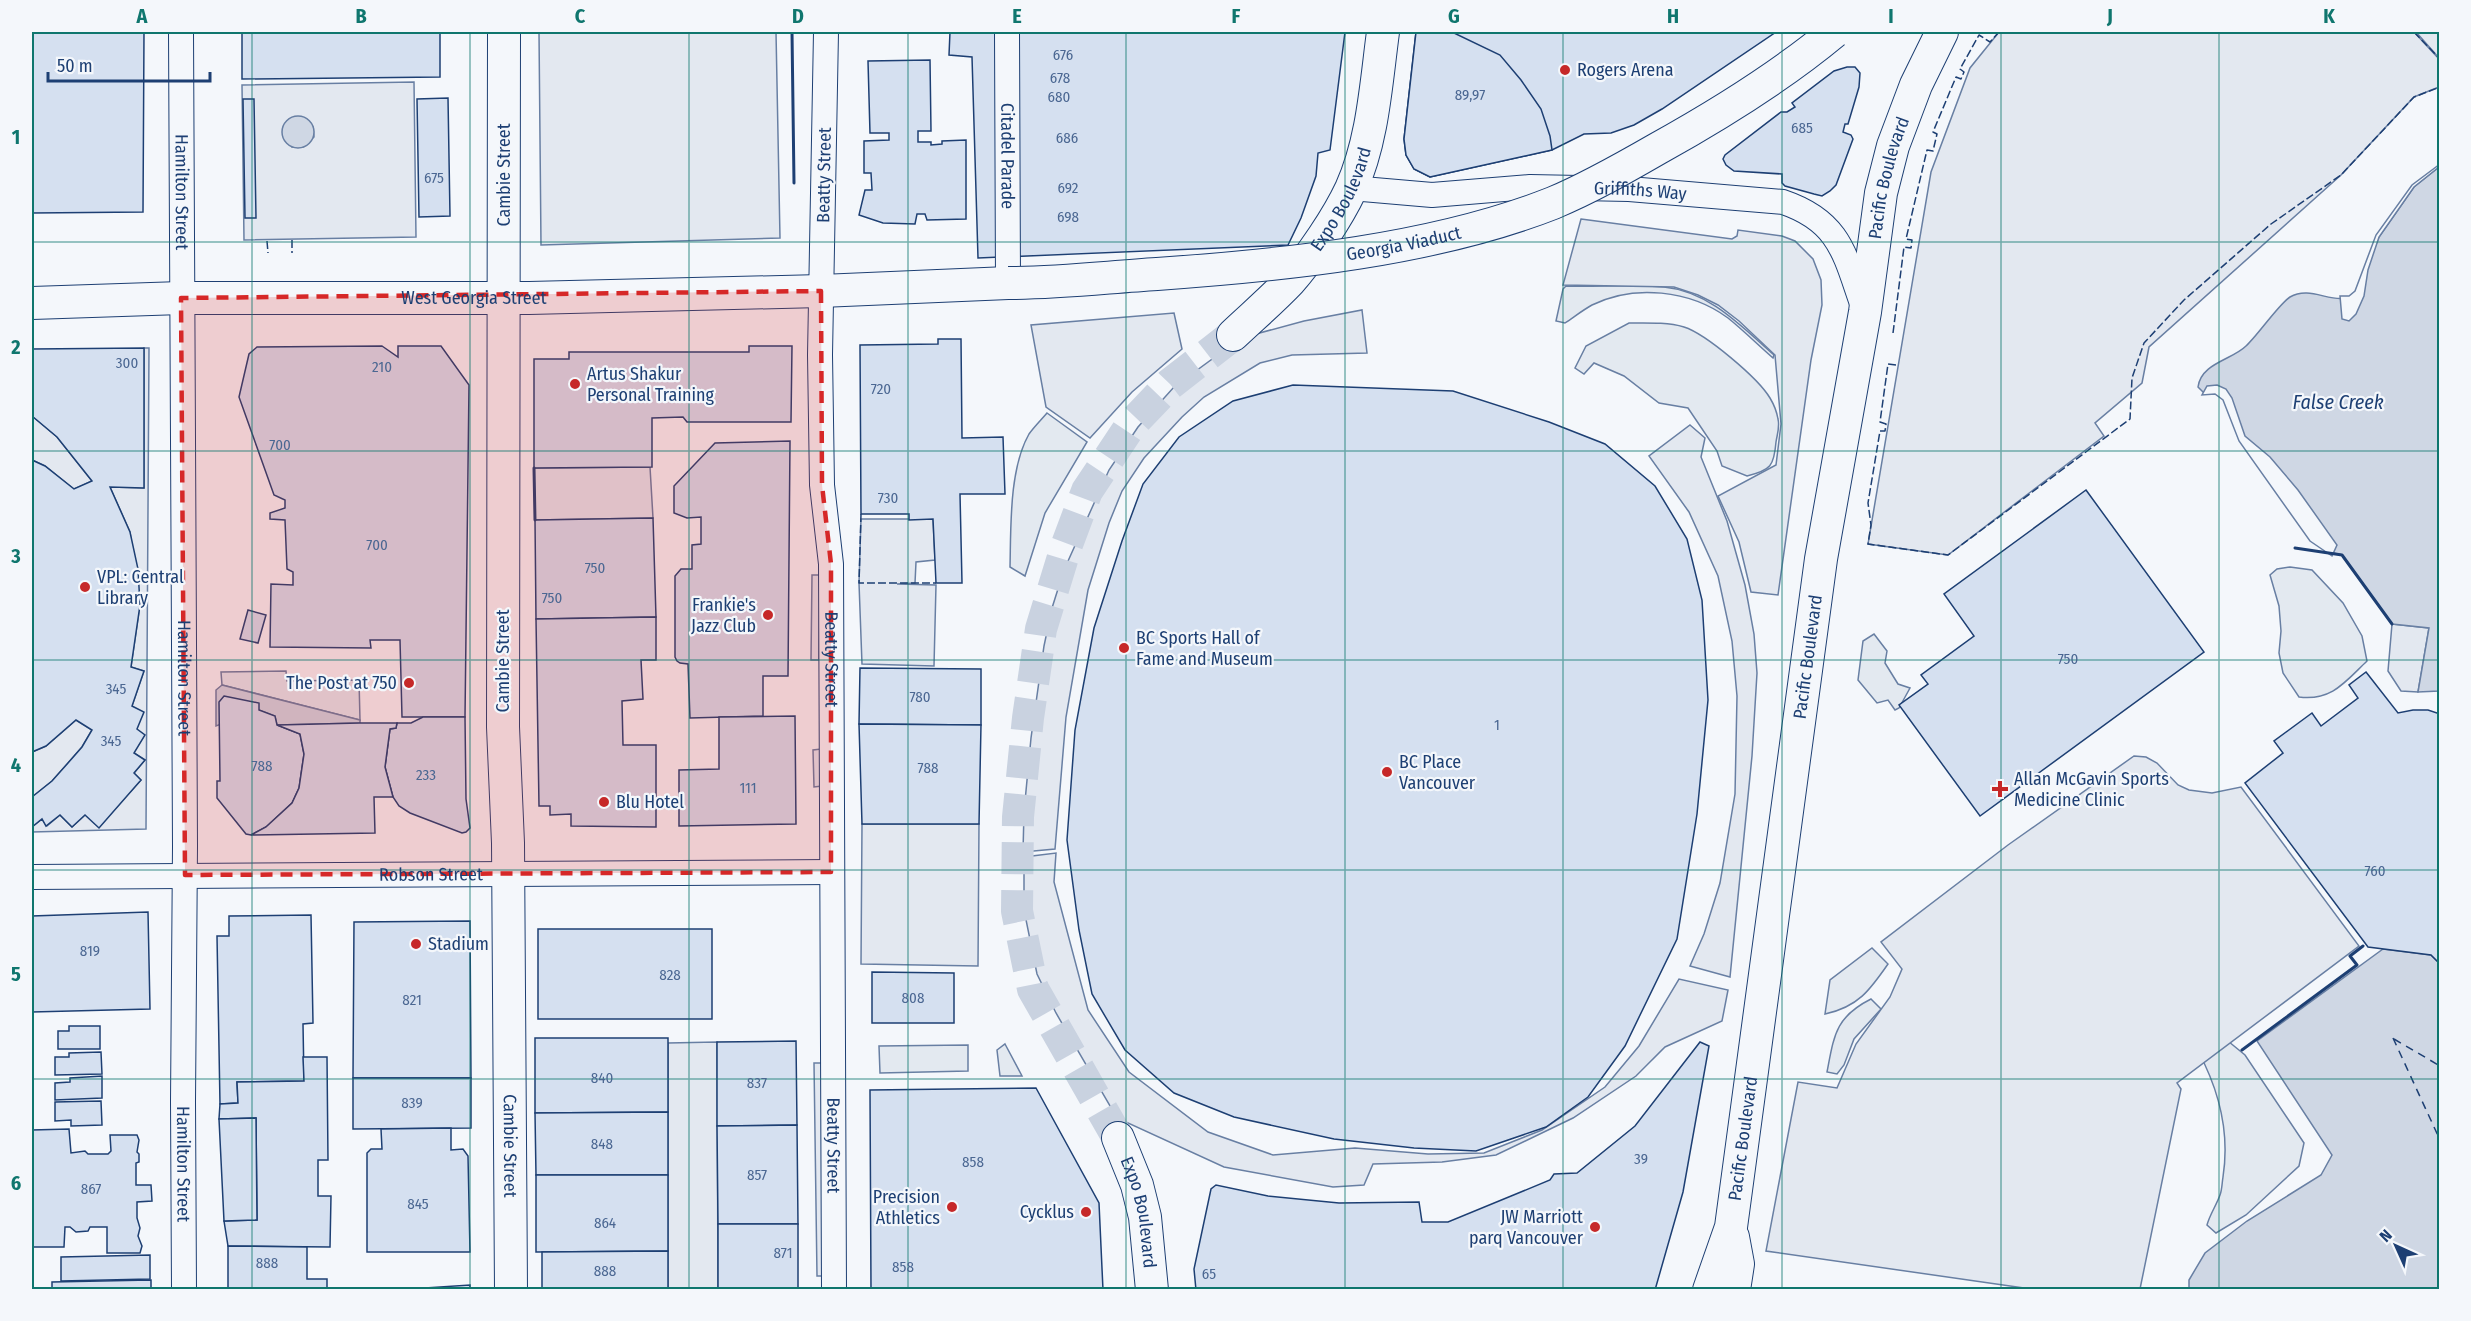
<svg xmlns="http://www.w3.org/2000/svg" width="2471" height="1321" viewBox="0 0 2471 1321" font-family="'Fira Sans Condensed',sans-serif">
<rect width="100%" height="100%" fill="#f4f7fb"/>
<g fill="#e3e9f0" stroke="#687fa3" stroke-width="1.5">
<polygon points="2416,32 2439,32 2439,58"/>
<path d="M1566 286C1598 287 1632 284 1664 287 1709 291 1742 327 1774 355L1773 358C1758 345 1743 330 1728 318 1690 290 1634 284 1592 305 1583 310 1574 317 1565 323L1556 321 1563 289Z"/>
<path d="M1629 323C1647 323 1667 322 1684 327 1706 334 1758 378 1770 398 1773 403 1777 413 1778 419 1780 427 1777 435 1776 442 1774 466 1771 470 1747 476L1722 466 1717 451 1688 408 1659 403 1624 376 1594 363 1584 374 1575 368 1586 346Z"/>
<path d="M1047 413 1087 442 1045 513 1025 576 1010 567C1011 527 1009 469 1029 434 1034 427 1041 420 1047 413Z"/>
<path d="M2290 567 2312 570 2343 603 2362 636 2367 661C2345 682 2332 701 2299 697L2283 673 2279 653 2281 631 2279 606 2270 575 2277 569Z"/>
<polygon points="1874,634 1887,651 1885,663 1898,684 1910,688 1899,708 1895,710 1888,700 1877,703 1858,680 1863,641"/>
<polygon points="286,671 287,681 359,680 360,720 222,685 221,672"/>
<path d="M1872 948 1888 964C1870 990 1858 1007 1825 1014L1830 980Z"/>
<path d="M1871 999 1881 1009 1854 1039 1844 1065 1837 1074 1827 1072C1834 1036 1835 1017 1871 999Z"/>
<path d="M2223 1037 2245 1055 2304 1143 2299 1166 2246 1215 2216 1233 2207 1225C2210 1214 2216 1206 2220 1195 2222 1190 2222 1183 2223 1177 2230 1132 2219 1090 2198 1051Z"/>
<polygon points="1005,1044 1022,1076 1000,1076 997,1050"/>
<polygon points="968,1045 968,1071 880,1073 879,1046"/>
</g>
<g fill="#e3e8f0" stroke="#687fa3" stroke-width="1.5" fill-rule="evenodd">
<polygon points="539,32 776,32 780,238 541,245"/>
<polygon points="1999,32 2414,32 2439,59 2439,87 2414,97 2341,175 2149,347 2142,383 2095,423 2104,436 1948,555 1868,544 1931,172 1970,68"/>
<path d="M414 82 416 237 244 240 242 85ZM302 117 313 127 314 137 303 147H292L288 121Z"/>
<polygon points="1581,219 1732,239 1737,236 1738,230 1782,236 1795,241 1813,259 1821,280 1822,305 1811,360 1778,595 1751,592 1739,542 1718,496 1776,465 1781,424 1775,355 1739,321 1718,305 1698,295 1674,287 1563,285"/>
<polygon points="1362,310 1367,353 1292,355 1260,363 1204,397 1182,417 1144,458 1122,491 1109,523 1088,590 1066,717 1055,849 1023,852 1024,812 1031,738 1044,646 1052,608 1064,570 1109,470 1138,427 1174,387 1241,338 1304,321"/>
<polygon points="1174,313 1182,349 1132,392 1090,438 1046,407 1031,325"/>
<polygon points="144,348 149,348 146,829 32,832 32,827 42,819 47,826 60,815 72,827 85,815 116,807 141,780 134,773 145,760 134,753 137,729 132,706 144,671 131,667 140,605 130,532 110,487 144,488"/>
<polygon points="32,416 57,437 92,481 74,489 45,466 32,460"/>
<polygon points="1690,425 1705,438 1701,457 1727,521 1745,585 1754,634 1757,673 1752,756 1730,977 1690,966 1704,934 1720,883 1735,794 1737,696 1732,641 1718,576 1689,512 1649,456"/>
<polygon points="650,467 653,518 535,520 534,468"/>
<polygon points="861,519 933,519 935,560 916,562 915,583 897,584 936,585 934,666 862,664 859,583"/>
<polygon points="812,575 820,575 819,660 811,660"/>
<polygon points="2392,624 2429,628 2418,692 2401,691 2388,671"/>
<polygon points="76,720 92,730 82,747 68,763 52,781 32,797 32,752 46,746"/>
<polygon points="821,749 822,786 814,787 813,750"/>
<polygon points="2134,756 2146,757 2157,763 2178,785 2189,790 2212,793 2241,787 2359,946 2177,1083 2181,1089 2140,1289 2031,1289 1766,1251 1798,1082 1837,1088 1856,1044 1890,997 1902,969 1881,942 2008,845"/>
<polygon points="862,824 979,824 978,966 861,964"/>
<polygon points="1056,853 1054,882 1088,1010 1129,1072 1208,1132 1273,1155 1355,1148 1428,1154 1484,1153 1542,1130 1605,1087 1639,1046 1679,979 1728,990 1722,1021 1665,1047 1636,1076 1573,1118 1496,1155 1442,1162 1373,1164 1364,1185 1333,1187 1224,1167 1117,1118 1056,1013 1037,974 1024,910 1024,857"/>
<polygon points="717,1042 718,1289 668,1289 668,1043"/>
<polygon points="814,1063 822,1063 824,1276 817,1276"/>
</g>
<g fill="#cfd7e4" stroke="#687fa3" stroke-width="1.5">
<circle cx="298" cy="132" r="16"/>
<path d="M2439 167V691L2418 692 2429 628 2392 624 2342 555 2329 552 2242 439 2225 398 2216 391 2203 392 2198 387C2201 363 2232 360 2246 346 2258 335 2279 304 2290 297 2313 284 2336 309 2357 293L2379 237 2414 187Z"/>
<polygon points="222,685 360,720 360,723 277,725 275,716 259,710 216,726 216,690"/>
<polygon points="2383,949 2431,955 2440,964 2439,1289 2189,1290 2189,1280 2205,1253 2247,1221 2321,1175 2332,1155 2257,1041"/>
</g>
<g fill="#f4f7fb" stroke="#687fa3" stroke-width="1.5">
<polygon points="2440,164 2439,167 2414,187 2379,237 2368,270 2364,296 2356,314 2349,321 2342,319 2340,296 2349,296 2355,291 2376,235 2412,185"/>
<polygon points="2217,385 2226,389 2232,398 2245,436 2270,457 2298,490 2337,545 2332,556 2310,541 2239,441 2223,400 2215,394 2202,395 2207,386"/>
</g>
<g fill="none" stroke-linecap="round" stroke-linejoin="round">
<g stroke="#1d3f73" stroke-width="1.5" stroke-dasharray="8 6" stroke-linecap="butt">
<polyline points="2393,1038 2440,1140"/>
<polyline points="2394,1039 2440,1066"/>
</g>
</g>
<g fill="#d5e0f0" stroke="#1d3f73" stroke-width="1.5">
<polygon points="32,32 144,32 143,212 32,213"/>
<polygon points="242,32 440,32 440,77 242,79"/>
<polygon points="950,32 1345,32 1330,150 1318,153 1316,176 1301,218 1288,245 978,258 972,57 949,55"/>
<polygon points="1416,32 1776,32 1662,109 1634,125 1611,133 1584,134 1552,150 1430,177 1414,169 1406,155 1404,139"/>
<polygon points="1416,32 1452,32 1500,55 1521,80 1541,109 1550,136 1552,150 1430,177 1414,169 1406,155 1404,139"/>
<polygon points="930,60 931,131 918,131 918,142 931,142 931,145 942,144 942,141 966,140 966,219 927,220 925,214 917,214 915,224 883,223 859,215 865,190 872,190 871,173 864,173 864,141 889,140 889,133 870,133 868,61"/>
<polygon points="1847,67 1855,67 1860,73 1859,87 1848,124 1845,124 1843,132 1851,135 1853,139 1836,185 1830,191 1822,196 1814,194 1785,186 1782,183 1782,174 1734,171 1726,165 1723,159 1725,155 1781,112 1787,112 1795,107 1792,103 1834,71"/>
<polygon points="448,98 450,216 419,217 417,99"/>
<polygon points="243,99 254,99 256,218 245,218"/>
<polygon points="938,339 961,339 962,438 1003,437 1005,494 960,494 962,583 936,583 933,519 909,520 909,514 861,514 860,345 938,344"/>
<polygon points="382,346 398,357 398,346 441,346 469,385 465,717 402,717 400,640 370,640 371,648 270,647 271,584 293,585 293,572 287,569 285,520 270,519 270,513 285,508 285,500 274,495 239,397 249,354 257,347"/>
<polygon points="749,346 792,346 791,422 687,422 683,417 652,418 652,467 534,468 534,359 569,359 569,352 749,352"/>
<polygon points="144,348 144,488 110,487 130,532 138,569 140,605 131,667 144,671 132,706 144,712 137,729 145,735 134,753 145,760 134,773 141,780 99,828 85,815 72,827 60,815 46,826 42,819 32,827 32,797 52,781 68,763 82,747 92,730 76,720 46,746 32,752 32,460 45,466 74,489 92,481 57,437 32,416 32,349"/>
<polygon points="1293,385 1453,391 1549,422 1605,444 1655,486 1687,539 1702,600 1708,700 1697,814 1677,939 1625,1046 1588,1097 1546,1127 1476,1151 1414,1148 1334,1139 1234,1117 1174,1093 1125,1050 1092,994 1079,930 1067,840 1075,730 1094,628 1122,541 1143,484 1179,437 1233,401"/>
<polygon points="790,441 788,676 763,676 763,716 690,718 688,664 680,663 677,661 675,657 675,576 681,569 692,569 692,545 701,544 701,517 687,518 674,513 674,486 715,443"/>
<polygon points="2086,490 2204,652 1980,816 1899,705 1928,684 1921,675 1974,636 1944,594"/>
<polygon points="653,518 656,617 536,619 535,520"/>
<polygon points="248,610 266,615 258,643 240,639"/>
<polygon points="656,617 656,660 641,660 643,699 622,701 623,745 656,745 656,827 571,826 571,814 550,815 550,806 539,806 536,619"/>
<polygon points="860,668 981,669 981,725 859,724"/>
<polygon points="2366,672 2398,713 2413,710 2428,710 2440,714 2440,964 2431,955 2368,947 2245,783 2283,753 2274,741 2312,713 2321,726 2358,698 2349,685"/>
<polygon points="224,696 259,703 259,710 275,716 277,725 300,734 304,754 299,788 292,803 266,827 251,835 246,834 217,798 217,781 220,781 219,702"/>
<polygon points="795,716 796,824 679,826 679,770 719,769 719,717"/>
<polygon points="423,717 465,717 466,799 470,828 466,832 462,833 410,813 399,806 393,797 385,767 390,729 396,728 397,723 411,723"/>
<polygon points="360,723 397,723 396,728 390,729 385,767 393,797 374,797 375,833 251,835 266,827 292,803 299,788 304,754 300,734 277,725"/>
<polygon points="859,724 981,725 979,824 862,824"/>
<polygon points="148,912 150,1009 32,1012 32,916"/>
<polygon points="311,915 313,1023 303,1024 304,1081 237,1082 238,1103 220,1104 217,936 229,936 229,916"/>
<polygon points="470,921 471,1078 353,1078 354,922"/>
<rect x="538" y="929" width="174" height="90"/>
<polygon points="872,972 954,973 954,1023 872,1023"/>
<polygon points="69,1026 100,1026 100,1049 58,1049 58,1031 69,1031"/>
<polygon points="535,1038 668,1038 668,1112 535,1113"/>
<polygon points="796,1041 797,1125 717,1126 717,1042"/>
<polygon points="1700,1042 1709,1046 1683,1192 1655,1290 1196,1290 1194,1269 1211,1189 1216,1185 1268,1196 1339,1203 1419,1202 1422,1222 1448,1222 1550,1180 1554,1174 1577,1173 1635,1126"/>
<polygon points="101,1052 102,1074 55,1075 55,1057 69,1057 69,1053"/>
<polygon points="303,1057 327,1057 328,1160 318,1160 318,1196 331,1196 330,1247 228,1246 224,1221 257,1220 256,1118 219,1119 220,1104 238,1103 237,1082 304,1081"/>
<polygon points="102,1076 102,1098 55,1100 55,1083 70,1082 70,1078"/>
<polygon points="353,1078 471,1078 471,1128 353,1129"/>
<polygon points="1036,1088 1099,1203 1103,1290 871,1290 870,1090"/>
<polygon points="101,1101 102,1125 71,1126 71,1120 55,1121 55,1102"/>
<polygon points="668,1112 668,1175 536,1175 535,1113"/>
<polygon points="256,1118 257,1220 224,1221 219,1119"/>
<polygon points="797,1125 798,1224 718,1224 717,1126"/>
<polygon points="451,1128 451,1150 463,1149 468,1156 470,1252 367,1252 367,1153 371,1149 382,1149 381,1129"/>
<polygon points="69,1129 71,1153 85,1151 88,1154 108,1154 111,1151 110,1135 137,1135 139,1140 137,1152 139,1154 139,1162 136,1163 136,1185 151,1185 152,1201 137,1202 137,1218 140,1228 138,1236 142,1246 140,1253 107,1253 107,1227 90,1227 88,1231 76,1232 70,1227 65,1227 64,1247 32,1247 32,1130"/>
<polygon points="536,1175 668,1175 668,1251 536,1252"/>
<rect x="718" y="1224" width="80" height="66"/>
<polygon points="228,1246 307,1247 307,1279 327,1279 327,1290 228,1290"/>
<polygon points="668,1251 668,1290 542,1290 542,1252"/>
<polygon points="150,1255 150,1279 61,1281 61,1257"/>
<polygon points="151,1280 151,1290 52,1290 52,1282"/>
<polygon points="470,1285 470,1290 394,1290"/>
</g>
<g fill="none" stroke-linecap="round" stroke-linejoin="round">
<polyline stroke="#c9d2e0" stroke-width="32" stroke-dasharray="32 16" stroke-linecap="butt" points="1118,1138 1033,989 1017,911 1018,817 1028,718 1041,629 1066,547 1087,491 1131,425 1170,384 1233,335"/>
<g stroke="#1d3f73" stroke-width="26">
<g id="minor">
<path id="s1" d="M181 32 185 846 183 1102 184 1290"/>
<path id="s2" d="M826 32 820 355 822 485 831 564 834 1290"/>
<path id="s3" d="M1007 32 1008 283"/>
<path id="s4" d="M1351 188 1432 195 1530 187 1629 189 1783 202C1842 222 1845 257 1864 309"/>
<path id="s5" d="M32 877 831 872"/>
</g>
</g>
<g stroke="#1d3f73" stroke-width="34">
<g id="major">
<path id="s6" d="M504 32 503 727 508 843 511 1290"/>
<path id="s7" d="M32 303 181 298H529L821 291 1008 283"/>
<path id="s8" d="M1233 335C1252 317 1272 300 1290 281 1311 257 1338 217 1351 189 1373 140 1376 84 1383 32"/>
<path id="s9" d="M1118 1138 1137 1185 1145 1217 1152 1290"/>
<polyline points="1733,1237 1738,1264 1734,1290"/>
<path id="s10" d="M1709 1290 1731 1227 1821 559 1865 312 1881 193 1893 146 1916 85 1942 32"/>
</g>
</g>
<use href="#minor" stroke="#f4f7fb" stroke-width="24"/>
<use href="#major" stroke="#f4f7fb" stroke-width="32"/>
<g stroke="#1d3f73" stroke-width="34" stroke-linecap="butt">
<g id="major-bridge">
<path id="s11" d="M1008 283C1058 283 1108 277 1157 274 1285 265 1434 250 1553 203 1589 188 1624 168 1657 149 1720 114 1780 77 1834 32"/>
</g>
</g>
<use href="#major-bridge" stroke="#f4f7fb" stroke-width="32"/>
<g stroke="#1d3f73" stroke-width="1.5" stroke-dasharray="8 3" stroke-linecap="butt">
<polyline points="2414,32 2440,59"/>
<polyline points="292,240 292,253"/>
<polyline points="267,241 268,253"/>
<polyline points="1893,333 1904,247 1911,248 1912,240 1906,239 1927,150 1933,151 1937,134 1933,132 1956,77 1961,79 1964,72 1960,69 1979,35 1990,42 1999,32"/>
<polyline points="1896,365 1888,364 1880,422 1886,424 1885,431 1880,431 1868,503 1871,525 1868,544 1948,555 2130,419 2132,378 2144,343 2184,300 2271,224 2341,175 2414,97 2440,87"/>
<polyline points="861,514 859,583 936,583"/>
</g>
<g stroke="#1d3f73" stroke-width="3">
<polyline points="792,32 794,183"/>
<polyline points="534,468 535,520"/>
<polyline points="2295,548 2342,555 2392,624"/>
<polyline points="2242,1050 2357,965 2350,956 2363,946"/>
</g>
</g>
<path fill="#d62828" fill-opacity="0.2" stroke="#d62828" stroke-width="4.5" stroke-dasharray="12 8" stroke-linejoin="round" d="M821 291 822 485 831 564V872L185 875 181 298Z"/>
<path fill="none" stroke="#0f766e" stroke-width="1.5" stroke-opacity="0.55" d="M252 32V1290M470 32V1290M689 32V1290M908 32V1290M1126 32V1290M1345 32V1290M1563 32V1290M1782 32V1290M2001 32V1290M2219 32V1290M32 242H2440M32 451H2440M32 660H2440M32 870H2440M32 1079H2440"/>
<g fill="#c62828" stroke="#f4f7fb" stroke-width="2">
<circle cx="1565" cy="70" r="6"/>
<circle cx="575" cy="384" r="6"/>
<circle cx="85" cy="587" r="6"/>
<circle cx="768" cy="615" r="6"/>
<circle cx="1124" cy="648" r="6"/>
<circle cx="409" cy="683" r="6"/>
<circle cx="1387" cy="772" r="6"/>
<path d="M1997 780h6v6h6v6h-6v6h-6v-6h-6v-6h6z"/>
<circle cx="604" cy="802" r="6"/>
<circle cx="416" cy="944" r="6"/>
<circle cx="952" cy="1207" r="6"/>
<circle cx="1086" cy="1212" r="6"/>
<circle cx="1595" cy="1227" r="6"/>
</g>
<g text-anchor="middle" stroke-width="4.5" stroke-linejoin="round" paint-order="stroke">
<g font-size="15" fill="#4b6792">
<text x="1063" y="60">676</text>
<text x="1060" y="83">678</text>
<text x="1470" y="100">89,97</text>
<text x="1059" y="102">680</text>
<text x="1802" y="133">685</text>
<text x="1067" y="143">686</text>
<text x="434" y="183">675</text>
<text x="1068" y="193">692</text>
<text x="1068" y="222">698</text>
<text x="127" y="368">300</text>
<text x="382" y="372">210</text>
<text x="881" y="394">720</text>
<text x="280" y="450">700</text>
<text x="888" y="503">730</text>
<text x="377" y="550">700</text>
<text x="595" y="573">750</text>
<text x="552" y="603">750</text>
<text x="2068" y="664">750</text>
<text x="116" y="694">345</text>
<text x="920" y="702">780</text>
<text x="1497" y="730">1</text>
<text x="111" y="746">345</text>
<text x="262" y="771">788</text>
<text x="928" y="773">788</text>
<text x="426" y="780">233</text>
<text x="748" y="793">111</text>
<text x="2375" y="876">760</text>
<text x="90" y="956">819</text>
<text x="670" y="980">828</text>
<text x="913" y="1003">808</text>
<text x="412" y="1005">821</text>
<text x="602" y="1083">840</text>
<text x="757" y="1088">837</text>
<text x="412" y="1108">839</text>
<text x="602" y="1149">848</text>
<text x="1641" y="1164">39</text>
<text x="973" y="1167">858</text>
<text x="757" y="1180">857</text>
<text x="91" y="1194">867</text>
<text x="418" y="1209">845</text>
<text x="605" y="1228">864</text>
<text x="783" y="1258">871</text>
<text x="267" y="1268">888</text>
<text x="903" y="1272">858</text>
<text x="605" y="1276">888</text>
<text x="1209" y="1279">65</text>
</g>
<g font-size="18" fill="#1d3f73" stroke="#f4f7fb" text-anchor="start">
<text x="1577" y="76">Rogers Arena</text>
<text x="587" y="380">Artus Shakur<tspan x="587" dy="21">Personal Training</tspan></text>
<text x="97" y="583">VPL: Central<tspan x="97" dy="21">Library</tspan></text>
<text x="756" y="611" text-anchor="end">Frankie's<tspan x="756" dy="21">Jazz Club</tspan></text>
<text x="1136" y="644">BC Sports Hall of<tspan x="1136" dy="21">Fame and Museum</tspan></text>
<text x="397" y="689" text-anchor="end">The Post at 750</text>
<text x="1399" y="768">BC Place<tspan x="1399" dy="21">Vancouver</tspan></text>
<text x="2014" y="785">Allan McGavin Sports<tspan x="2014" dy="21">Medicine Clinic</tspan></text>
<text x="616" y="808">Blu Hotel</text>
<text x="428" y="950">Stadium</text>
<text x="940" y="1203" text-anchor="end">Precision<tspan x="940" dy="21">Athletics</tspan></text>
<text x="1074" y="1218" text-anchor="end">Cycklus</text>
<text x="1583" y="1223" text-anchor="end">JW Marriott<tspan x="1583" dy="21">parq Vancouver</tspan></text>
</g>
<g font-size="18" fill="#1d3f73" stroke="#f4f7fb">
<text dy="6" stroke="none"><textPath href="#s3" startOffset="124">Citadel Parade</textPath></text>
<text transform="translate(504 175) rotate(-90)" y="6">Cambie Street</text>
<text transform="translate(824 175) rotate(-89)" y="6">Beatty Street</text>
<text dy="6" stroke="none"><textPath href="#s10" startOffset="1128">Pacific Boulevard</textPath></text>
<text dy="6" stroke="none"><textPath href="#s4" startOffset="290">Griffiths Way</textPath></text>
<text dy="6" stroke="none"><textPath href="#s1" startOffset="160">Hamilton Street</textPath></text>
<text dy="6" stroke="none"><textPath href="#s8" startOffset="176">Expo Boulevard</textPath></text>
<text dy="6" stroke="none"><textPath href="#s11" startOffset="398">Georgia Viaduct</textPath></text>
<text dy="6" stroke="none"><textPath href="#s7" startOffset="442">West Georgia Street</textPath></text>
<text dy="6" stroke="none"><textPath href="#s10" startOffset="642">Pacific Boulevard</textPath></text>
<text dy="6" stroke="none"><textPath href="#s2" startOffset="628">Beatty Street</textPath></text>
<text transform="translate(503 661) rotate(-90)" y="6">Cambie Street</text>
<text dy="6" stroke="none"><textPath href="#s1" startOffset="646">Hamilton Street</textPath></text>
<text dy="6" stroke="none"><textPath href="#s5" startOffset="399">Robson Street</textPath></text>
<text dy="6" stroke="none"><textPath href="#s10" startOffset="156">Pacific Boulevard</textPath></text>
<text dy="6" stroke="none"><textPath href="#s6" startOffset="1114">Cambie Street</textPath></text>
<text dy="6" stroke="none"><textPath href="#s2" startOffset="1114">Beatty Street</textPath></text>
<text dy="6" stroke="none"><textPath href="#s1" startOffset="1132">Hamilton Street</textPath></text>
<text dy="6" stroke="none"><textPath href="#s9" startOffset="78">Expo Boulevard</textPath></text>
</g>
<g font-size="20" font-style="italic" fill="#1d3f73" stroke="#f4f7fb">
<text x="2338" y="409">False Creek</text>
</g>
</g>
<rect width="2471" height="1321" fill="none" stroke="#f4f7fb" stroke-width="66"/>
<g transform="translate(2396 1246) rotate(315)" stroke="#f4f7fb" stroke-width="4.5" paint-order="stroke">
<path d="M0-4.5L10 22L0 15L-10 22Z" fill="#1d3f73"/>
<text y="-9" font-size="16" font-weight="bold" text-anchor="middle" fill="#1d3f73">N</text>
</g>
<path d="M48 72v9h162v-9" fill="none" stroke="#1d3f73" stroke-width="3"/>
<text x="57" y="72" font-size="18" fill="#1d3f73" stroke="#f4f7fb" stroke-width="4.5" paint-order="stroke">50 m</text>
<rect x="33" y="33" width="2405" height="1255" fill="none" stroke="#0f766e" stroke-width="2"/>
<g font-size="20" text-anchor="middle" font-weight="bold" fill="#0f766e">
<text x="142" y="23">A</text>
<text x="361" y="23">B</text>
<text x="580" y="23">C</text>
<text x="798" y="23">D</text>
<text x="1017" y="23">E</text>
<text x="1236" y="23">F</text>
<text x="1454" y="23">G</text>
<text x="1673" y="23">H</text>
<text x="1891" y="23">I</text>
<text x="2110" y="23">J</text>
<text x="2329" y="23">K</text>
<text x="16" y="144">1</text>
<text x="16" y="354">2</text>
<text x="16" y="563">3</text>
<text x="16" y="772">4</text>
<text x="16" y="981">5</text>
<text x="16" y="1190">6</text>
</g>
</svg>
